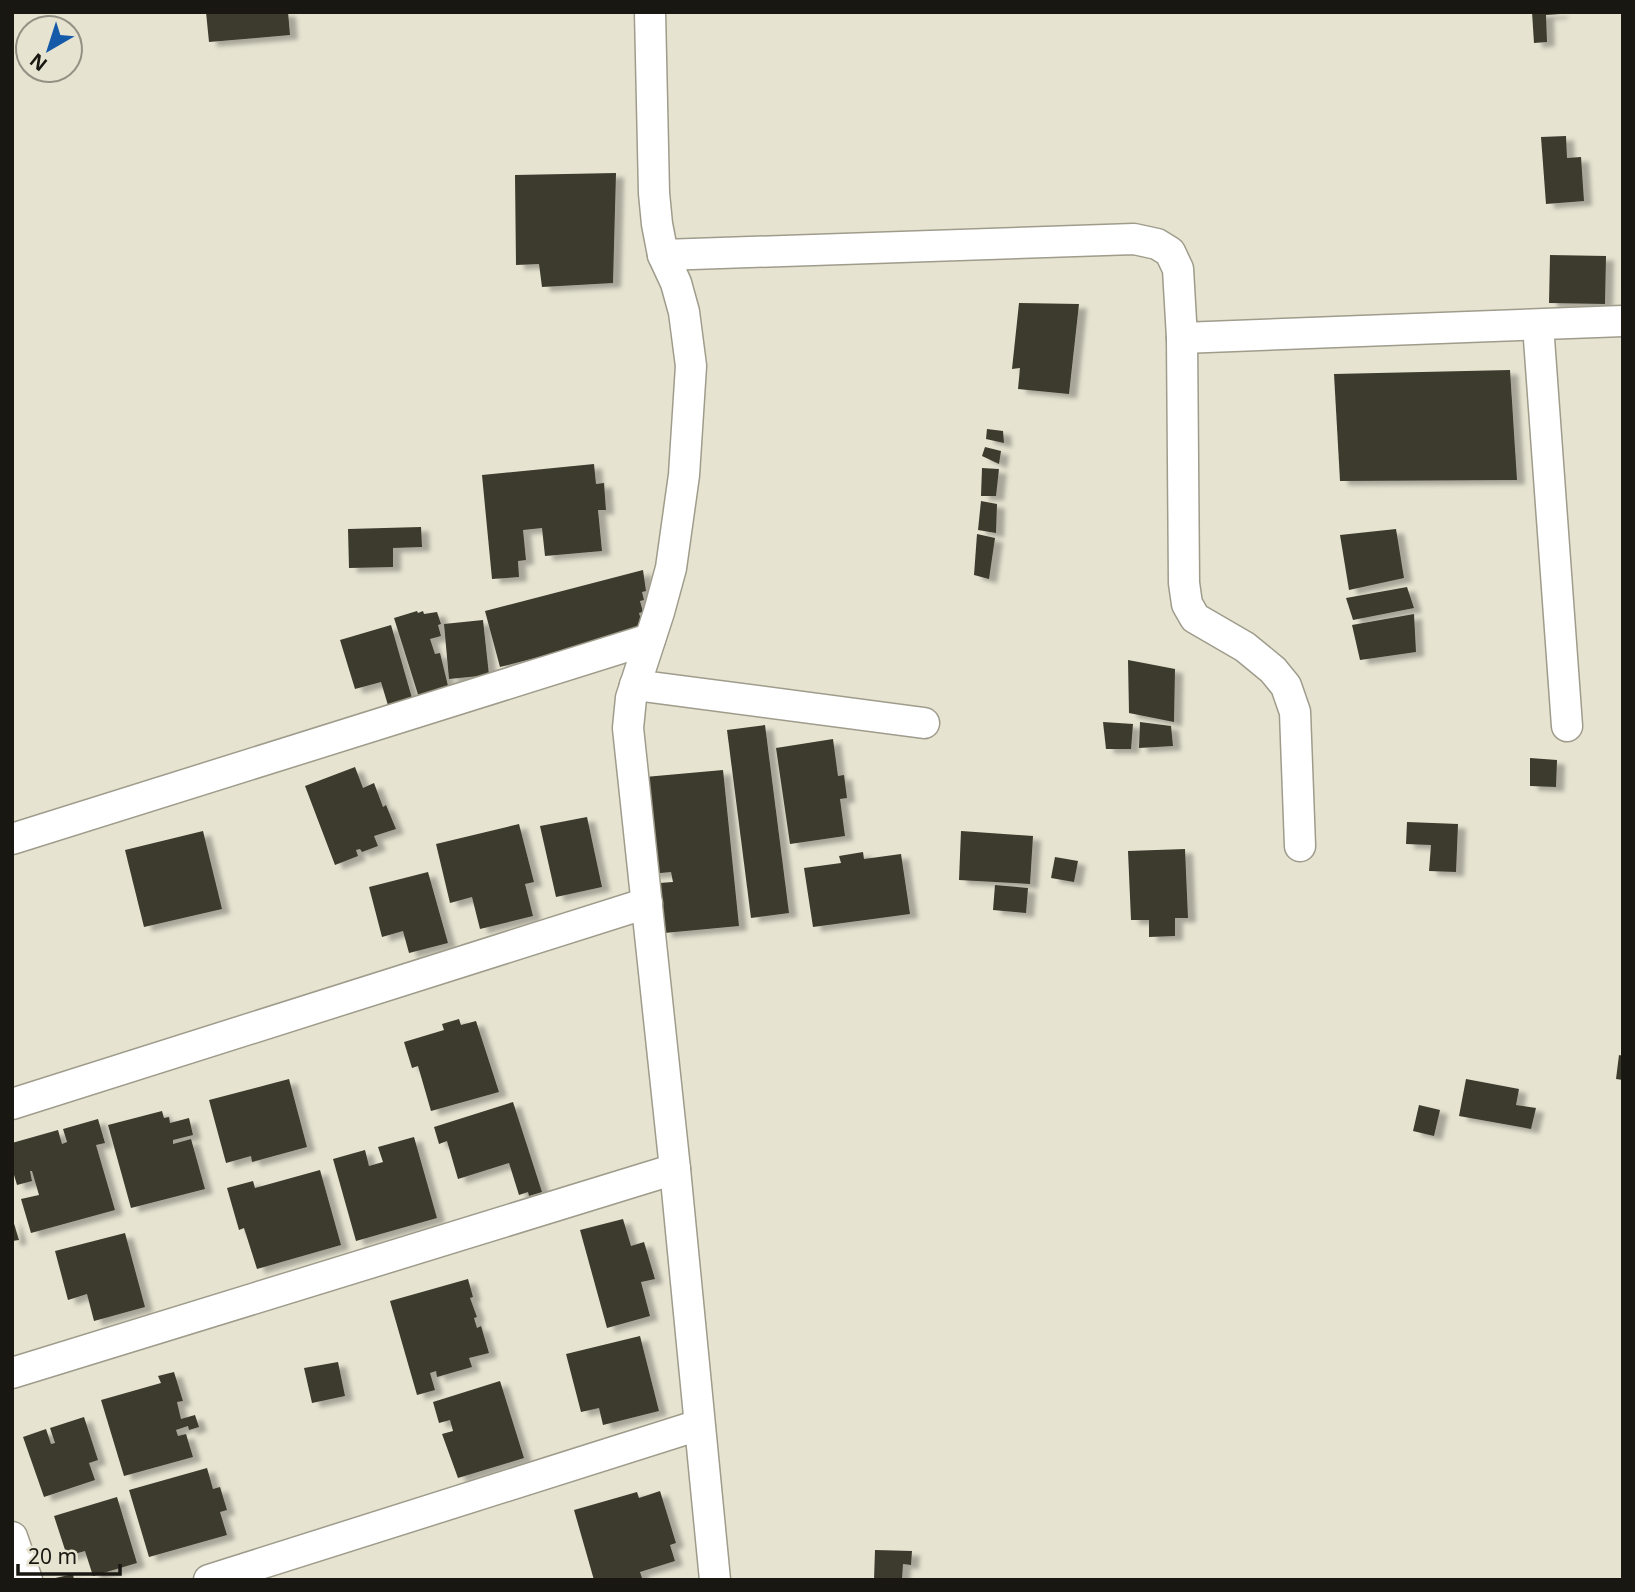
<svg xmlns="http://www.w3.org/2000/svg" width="1635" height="1592" viewBox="0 0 1635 1592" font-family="'Noto Sans',sans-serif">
<defs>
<filter id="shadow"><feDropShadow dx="8" dy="4.5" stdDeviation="2" flood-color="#0004"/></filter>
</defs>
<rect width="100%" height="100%" fill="#e6e3d1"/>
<g fill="#3d3b2d" filter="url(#shadow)">
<polygon points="206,12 288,12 290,35 209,42"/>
<polygon points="1532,12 1560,12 1560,14 1546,15 1547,42 1534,43"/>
<polygon points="1566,136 1567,158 1581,157 1584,201 1546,204 1541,137"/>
<polygon points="616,173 613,283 542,287 539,264 516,265 515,175"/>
<polygon points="1550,255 1606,256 1605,304 1549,303"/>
<polygon points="1019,303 1079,304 1069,394 1018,389 1020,368 1012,369"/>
<polygon points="1510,370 1517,480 1340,481 1334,374"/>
<polygon points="987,429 1003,431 1004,443 986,439"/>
<polygon points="985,447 1001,451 999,464 982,456"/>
<polygon points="594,464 596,484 604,483 606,510 598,510 602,551 545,556 542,528 523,530 526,560 518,561 519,577 492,579 482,475"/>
<polygon points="982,468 999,469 996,496 981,496"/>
<polygon points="981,501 997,504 996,533 978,530"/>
<polygon points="421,527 422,547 393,548 393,567 349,568 348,529"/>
<polygon points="1396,529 1404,578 1349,590 1340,535"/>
<polygon points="977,534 995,538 989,579 974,575"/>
<polygon points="643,570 646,591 642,592 644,600 640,601 643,612 639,613 642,623 638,624 640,631 500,667 485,611"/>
<polygon points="1407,587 1414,608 1353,620 1346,598"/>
<polygon points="417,611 418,613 423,611 424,614 437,612 441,624 438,625 441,636 430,639 435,654 440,653 450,694 421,704 394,618"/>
<polygon points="1414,614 1416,652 1360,660 1352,625"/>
<polygon points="483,620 489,675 449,679 444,624"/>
<polygon points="391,625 414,705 390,712 381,682 355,689 340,640"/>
<polygon points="1128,660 1175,669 1174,722 1129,713"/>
<polygon points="1103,722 1133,724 1131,749 1106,749"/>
<polygon points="1140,722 1171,726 1173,746 1139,748"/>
<polygon points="765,725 789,913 751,918 727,730"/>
<polygon points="833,739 838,776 844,775 847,798 840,799 845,836 790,844 776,748"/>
<polygon points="1530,758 1557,760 1556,787 1530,786"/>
<polygon points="355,767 363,788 374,783 383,807 386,805 396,829 374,836 378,846 362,852 360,849 356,850 358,856 335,865 305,786"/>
<polygon points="723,770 739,926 664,933 659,883 673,882 671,872 650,874 645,777"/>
<polygon points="587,817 602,887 556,897 540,826"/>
<polygon points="1407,822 1458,824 1456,872 1429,871 1431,845 1406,844"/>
<polygon points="519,824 534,882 525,884 533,916 480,929 472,897 450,903 436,844"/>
<polygon points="203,831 222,909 144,927 125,850"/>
<polygon points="961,831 1033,836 1030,884 959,880"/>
<polygon points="1185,849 1188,918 1175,918 1175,936 1149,937 1149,920 1131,920 1128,851"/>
<polygon points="863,852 864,859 901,854 910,914 813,927 804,868 841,863 839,856"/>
<polygon points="1055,857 1078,861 1074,882 1051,878"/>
<polygon points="428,872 448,943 409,953 403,931 382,937 369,887"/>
<polygon points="995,885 1028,888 1026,913 993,910"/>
<polygon points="459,1019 461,1025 476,1021 499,1092 431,1111 418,1066 412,1068 404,1042 444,1030 442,1024"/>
<polygon points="1619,1055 1623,1056 1623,1080 1616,1079"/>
<polygon points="289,1079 307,1147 252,1162 251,1156 226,1163 209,1100"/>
<polygon points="1466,1079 1519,1089 1516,1105 1536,1108 1531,1129 1459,1116"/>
<polygon points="513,1102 542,1192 529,1196 528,1192 519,1195 509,1163 458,1179 447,1141 439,1144 434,1127"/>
<polygon points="1419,1105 1440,1110 1434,1136 1413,1131"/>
<polygon points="162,1111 164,1118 169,1117 170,1123 189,1118 193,1135 173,1140 173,1144 191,1139 205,1189 131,1208 108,1125"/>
<polygon points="98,1119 105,1143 96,1145 115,1210 31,1233 21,1199 39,1195 32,1171 30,1171 32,1181 17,1185 12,1168 12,1143 58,1130 62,1144 67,1142 63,1129"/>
<polygon points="414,1137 437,1218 356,1241 333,1159 365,1150 369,1166 383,1162 378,1147"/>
<polygon points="320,1170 341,1245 257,1269 244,1228 239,1230 227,1188 253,1181 255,1188"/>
<polygon points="12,1217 19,1240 12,1241"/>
<polygon points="623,1219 631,1246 644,1242 655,1279 641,1282 650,1316 607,1328 580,1230"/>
<polygon points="125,1233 145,1307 94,1321 87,1294 68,1300 55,1251"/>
<polygon points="468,1279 473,1297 470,1298 477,1317 474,1318 477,1328 481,1326 489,1353 469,1358 472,1367 437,1377 436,1371 430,1373 435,1390 417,1395 390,1301"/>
<polygon points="640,1336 659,1411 603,1425 599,1408 581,1412 566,1354"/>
<polygon points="338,1362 345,1396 312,1403 304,1368"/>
<polygon points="174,1372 183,1401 177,1402 181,1419 195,1415 199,1427 189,1430 188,1426 176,1430 178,1436 186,1434 193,1457 124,1476 101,1400 161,1383 158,1376"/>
<polygon points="500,1381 524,1458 458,1478 442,1434 453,1431 450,1420 439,1423 433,1402"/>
<polygon points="84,1417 98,1460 89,1463 95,1480 44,1497 23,1437 46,1429 51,1444 55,1443 50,1428"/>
<polygon points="207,1468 213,1489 220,1487 227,1510 220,1512 227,1535 149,1557 129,1490"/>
<polygon points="660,1491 676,1543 670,1545 675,1561 640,1572 642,1578 634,1580 594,1580 574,1510 637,1492 639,1498"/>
<polygon points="117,1497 137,1563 93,1576 85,1551 67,1556 54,1516"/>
<polygon points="875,1550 912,1551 911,1565 903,1564 902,1580 874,1580"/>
<polygon points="73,1574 74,1580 51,1580 51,1579"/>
</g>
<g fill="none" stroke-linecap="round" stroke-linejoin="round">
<g stroke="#9f9c8c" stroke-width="33">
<g id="minor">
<polyline points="650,12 654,193 657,224 663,255 676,283 684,312 691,366 684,475 671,568 659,612 631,698 628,728 675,1169 715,1580"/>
<polyline points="663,255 1134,239 1157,244 1170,252 1178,269 1182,338 1184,583 1187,604 1195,618 1245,647 1273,670 1286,686 1295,712 1300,846"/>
<polyline points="1538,325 1567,726"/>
<polyline points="1182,338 1623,321"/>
<polyline points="635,685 924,723"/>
<polyline points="12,839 650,639"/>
<polyline points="12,1104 647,903"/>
<polyline points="12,1373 675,1169"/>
<polyline points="12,1537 27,1580"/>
<polyline points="209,1580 699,1425"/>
</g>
</g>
<use href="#minor" stroke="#fff" stroke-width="30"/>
</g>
<rect width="1635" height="1592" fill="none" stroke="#181711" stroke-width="28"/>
<g transform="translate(49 49) rotate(219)"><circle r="33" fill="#e6e3d1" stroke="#949184" stroke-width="2"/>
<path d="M0-5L12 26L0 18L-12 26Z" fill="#1559a9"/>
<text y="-10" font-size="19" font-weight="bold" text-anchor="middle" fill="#181711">N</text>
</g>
<path d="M18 1564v10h102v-10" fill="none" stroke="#181711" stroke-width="3.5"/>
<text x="28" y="1564" font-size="21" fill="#181711" stroke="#e6e3d1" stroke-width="5" paint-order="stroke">20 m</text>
</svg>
